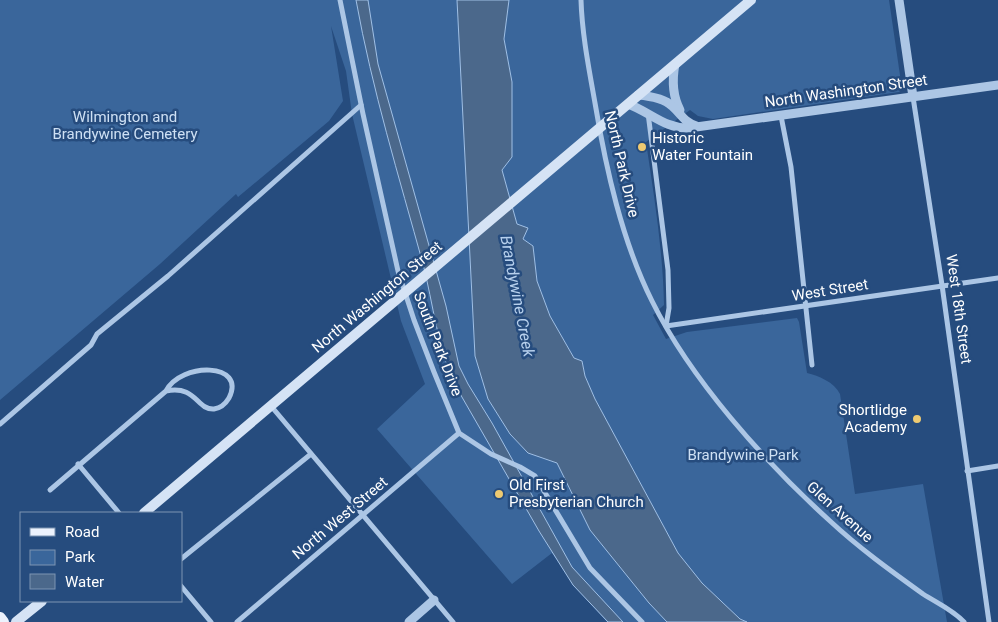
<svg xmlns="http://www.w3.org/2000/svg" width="998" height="622" viewBox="0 0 998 622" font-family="Roboto,sans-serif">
<rect width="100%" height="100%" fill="#264c7e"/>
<g fill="#3a669b">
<polygon points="0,0 457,0 475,356 488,399 510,434 528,453 557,463 590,530 649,603 667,622 607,622 574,585 552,553 512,584 377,429 425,384 401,321 352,114 346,71 331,26 343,101 329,121 238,197 236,194 160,264 0,400"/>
<path d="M509 0H889L902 89 899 92 713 119 698 116 690 110 646 142C654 196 663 250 664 305L653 315 666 339 687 332 797 318 799 322 807 373C819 376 834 382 840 394L855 494 923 484 947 622H747L740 619 702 583 678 553 595 399 585 376 582 361 574 358 550 316 537 281 533 246 523 239 517 224 502 170 512 157V82L504 39Z"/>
</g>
<g fill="#4b688b" stroke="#a0c0e6">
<path d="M356 0H368L378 64 446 306 459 366 468 384 492 423 572 567 623 622H608L573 585 539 531 455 385C438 350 433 303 423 264 399 177 372 89 356 0Z"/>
<polygon points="457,0 509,0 504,39 512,82 512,157 502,170 517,224 528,228 523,239 533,246 537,281 550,316 574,358 582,361 585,376 595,399 678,553 702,583 740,619 747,622 667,622 649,603 590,530 557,463 528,453 510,434 488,399 475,356"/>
</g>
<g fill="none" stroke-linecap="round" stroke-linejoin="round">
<g stroke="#acc6e5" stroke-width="5">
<polyline points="340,0 363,114 398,271 414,320 434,372 459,433 491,454 520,467 535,476 590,568 642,622"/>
<path d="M581 0C582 34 589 69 595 103 606 169 622 241 652 301 691 380 765 462 830 521 859 548 891 571 923 594 937 603 953 610 964 622"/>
<polyline points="913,97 942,285 989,622"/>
<polyline points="648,113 668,270 669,308 666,326"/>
<polyline points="781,116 791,167 812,365"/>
<polyline points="666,326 998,278"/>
<polyline points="271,406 453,622"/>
<polyline points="0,424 91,345 97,334 168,276 361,105"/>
<polyline points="78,464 119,513"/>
<polyline points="967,471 998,466"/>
<path d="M50 490 166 391C181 362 247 362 229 398 226 403 221 408 214 409 196 410 197 385 166 391"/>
<polyline points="181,559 311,454"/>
<polyline points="181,586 211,622"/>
<polyline points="237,622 459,433"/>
</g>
<g stroke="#acc6e5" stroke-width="9">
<polyline points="899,0 913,97"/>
<path d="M675 64C672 80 672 95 680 110"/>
<path d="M638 95C649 96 664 98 672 106 683 116 682 120 696 126"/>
<path d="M628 104C650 112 665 129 689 128L998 85"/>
<polyline points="409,622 434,600"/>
</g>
<g stroke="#d5e3f5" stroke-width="10">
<polyline points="144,513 751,0"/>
<polyline points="16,622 42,601"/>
</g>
<polyline stroke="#ecf2fd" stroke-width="12" points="0,618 3,622"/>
</g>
<g fill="#eeca71" stroke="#264c7e" stroke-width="2">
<circle cx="642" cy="147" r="5"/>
<circle cx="917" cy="419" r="5"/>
<circle cx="499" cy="494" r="5"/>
</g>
<g text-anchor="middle" stroke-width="5" stroke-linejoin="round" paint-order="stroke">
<g font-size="15" fill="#fff" stroke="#264c7e">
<text transform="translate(846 91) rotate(-8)" y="5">North Washington Street</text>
<text transform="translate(622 164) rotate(77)" y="5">North Park Drive</text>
<text transform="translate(830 290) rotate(-9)" y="5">West Street</text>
<text transform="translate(377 297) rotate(-40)" y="5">North Washington Street</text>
<text transform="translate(959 309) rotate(82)" y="5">West 18th Street</text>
<text transform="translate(438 344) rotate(69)" y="5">South Park Drive</text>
<text transform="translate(840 512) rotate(42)" y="5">Glen Avenue</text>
<text transform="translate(340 518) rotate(-40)" y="5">North West Street</text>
</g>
<g font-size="15" fill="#cee0f4" stroke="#264c7e">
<text x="125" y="122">Wilmington and<tspan x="125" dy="17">Brandywine Cemetery</tspan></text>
<text x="743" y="460">Brandywine Park</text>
</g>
<g font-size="15" fill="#fff" stroke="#264c7e" text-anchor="start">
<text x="652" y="143">Historic<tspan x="652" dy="17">Water Fountain</tspan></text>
<text x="907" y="415" text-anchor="end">Shortlidge<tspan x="907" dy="17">Academy</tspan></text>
<text x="509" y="490">Old First<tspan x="509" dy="17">Presbyterian Church</tspan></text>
</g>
<g font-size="16" font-style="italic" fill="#b7d0ed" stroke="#264c7e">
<text transform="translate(518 296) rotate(79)" y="6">Brandywine Creek</text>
</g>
</g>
<rect x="20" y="512" width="162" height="90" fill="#264c7e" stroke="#7d94b2"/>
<rect x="30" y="528" width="25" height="8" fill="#ecf2fd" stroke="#7d94b2"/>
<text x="65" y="537" font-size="15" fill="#ffffff">Road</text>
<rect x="30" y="550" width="25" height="15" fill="#3a669b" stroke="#7d94b2"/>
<text x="65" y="562" font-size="15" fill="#ffffff">Park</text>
<rect x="30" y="574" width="25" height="15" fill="#4b688b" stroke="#7d94b2"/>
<text x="65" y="587" font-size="15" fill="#ffffff">Water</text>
</svg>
